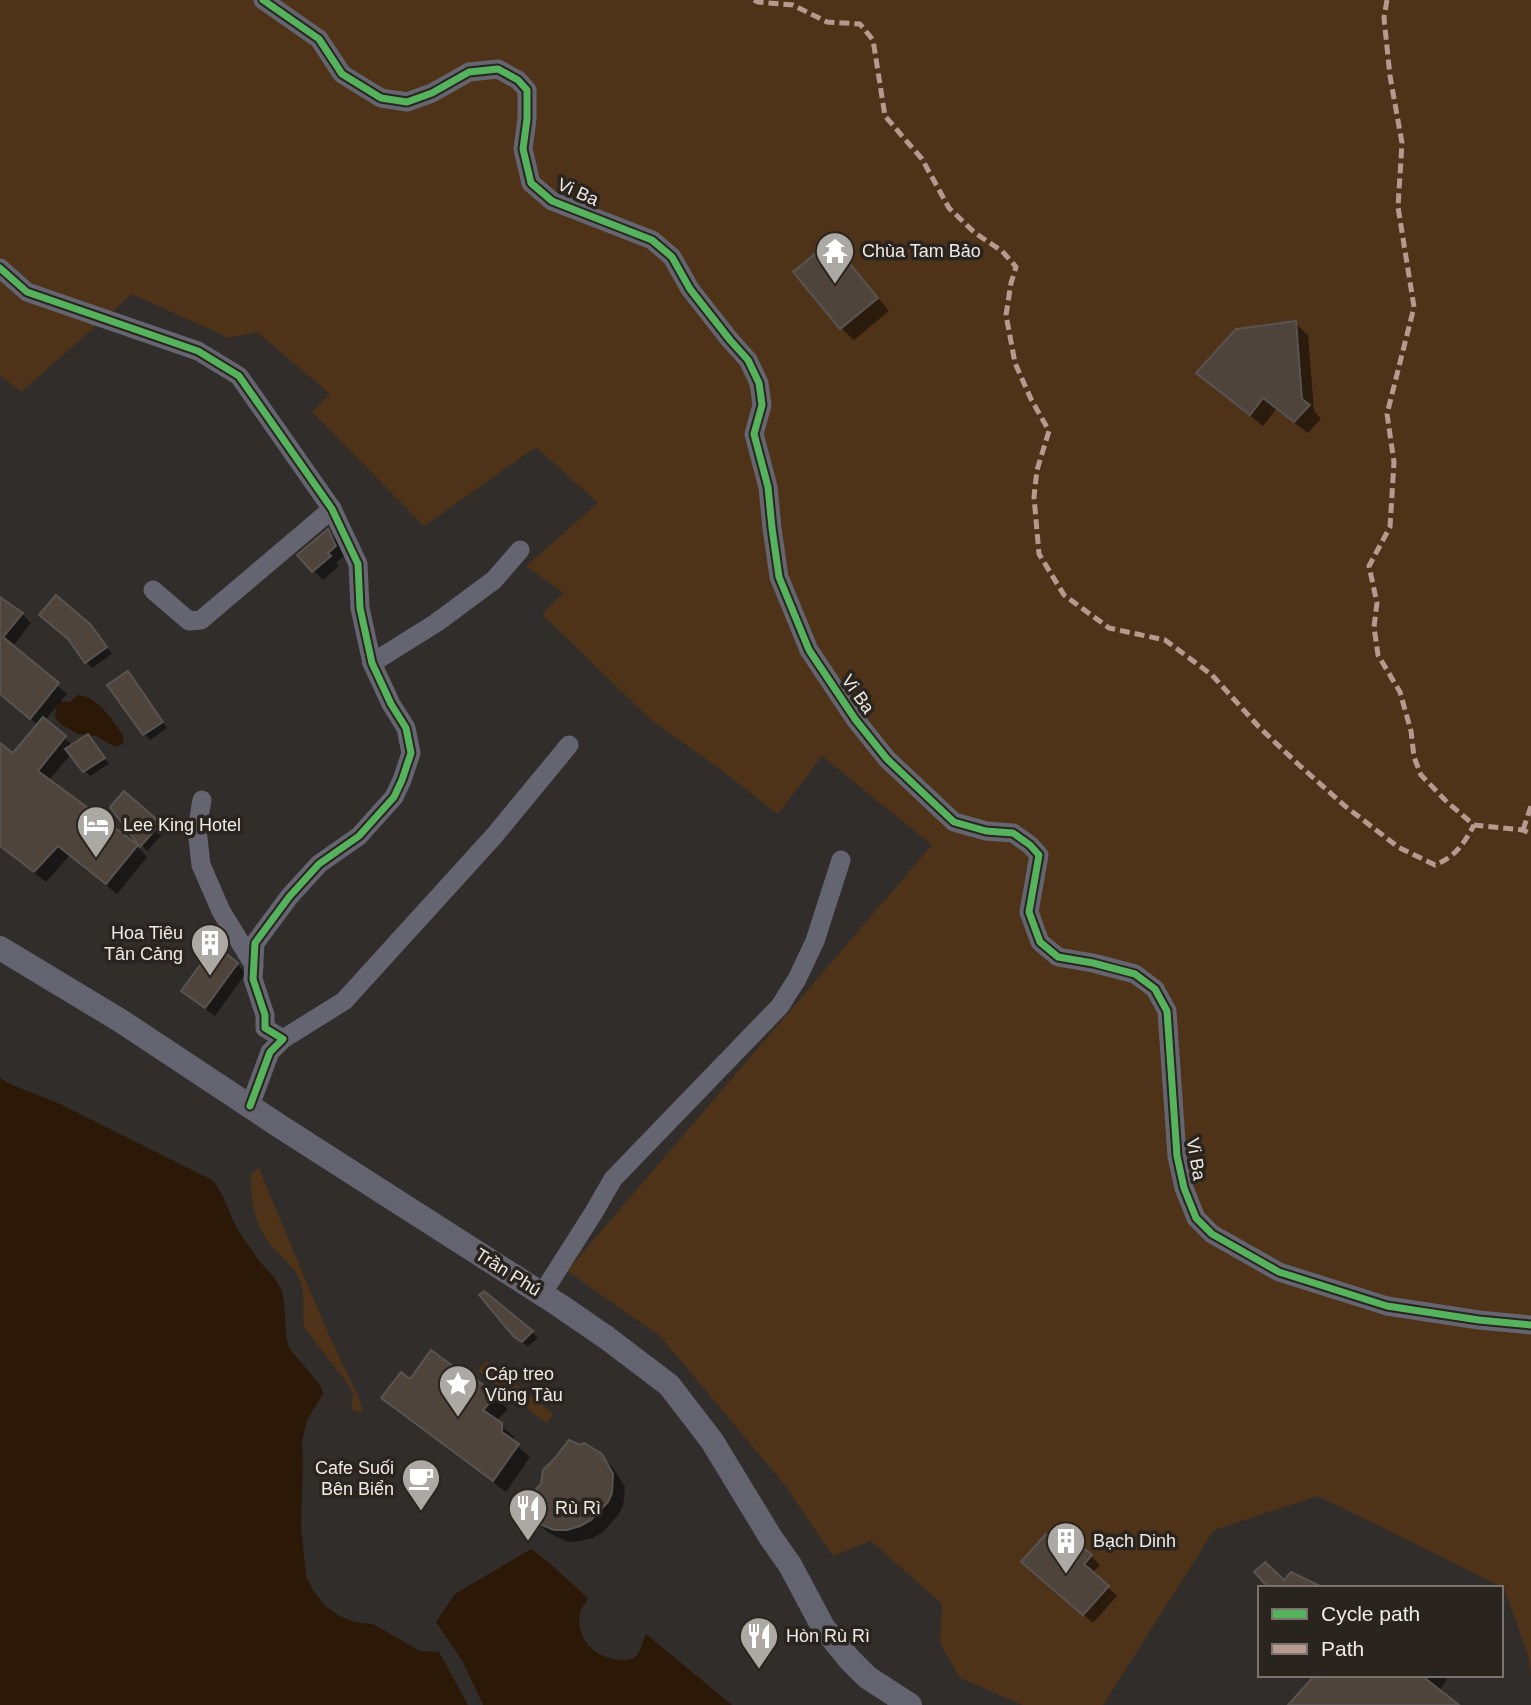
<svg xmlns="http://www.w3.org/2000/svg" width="1531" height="1705" viewBox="0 0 1531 1705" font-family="Helvetica,sans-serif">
<rect width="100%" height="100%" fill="#312d2a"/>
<g fill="#4f3318">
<polygon points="0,0 1531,0 1531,1676 1528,1655 1504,1588 1318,1496 1214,1530 1103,1705 1023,1705 960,1678 940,1643 942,1604 871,1541 833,1556 784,1484 660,1336 567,1271 932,845 822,756 778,814 717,767 650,719 542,614 564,593 526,566 598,503 536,447 424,526 312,412 330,394 257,332 229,338 132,294 21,392 0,375"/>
<path d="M259 1168C283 1226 307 1284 332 1342 342 1365 356 1387 363 1411 359 1413 354 1411 351 1409L353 1394 348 1384 304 1327C302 1309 307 1291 297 1274 288 1260 273 1251 265 1237 253 1218 251 1196 251 1174Z"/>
<polygon points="486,1361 554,1414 546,1423 478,1371"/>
</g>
<g fill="#2c1806">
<path d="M78 695C97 696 112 719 122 734L124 739 122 744 115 747 96 736 78 734 62 725 55 718 56 709 59 701 70 702Z"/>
<polygon points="0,1078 12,1085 60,1104 214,1181 223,1197 237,1229 260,1262 274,1277 282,1291 284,1301 286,1335 289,1348 320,1385 323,1394 307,1420 302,1441 303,1464 301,1526 306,1576 313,1590 325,1606 338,1615 354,1622 373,1624 420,1651 439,1652 468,1705 0,1705"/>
<path d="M531 1549 548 1562 588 1598C586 1602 582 1607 580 1612 577 1624 582 1640 591 1648 600 1657 627 1666 637 1655 641 1650 643 1640 646 1634L732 1705H483L463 1662 436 1622 455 1594Z"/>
</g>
<g fill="#0007">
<polygon points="831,243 843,256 889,311 854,340 841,328"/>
<polygon points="1295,323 1308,335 1314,411 1321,419 1308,433 1276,409 1263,426 1211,385 1199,373"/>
<polygon points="328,531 337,540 344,556 336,563 339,566 323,580 299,555"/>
<polygon points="0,605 22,614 31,623 12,647 67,694 45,720 73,746 93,742 109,764 90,776 71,754 48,781 137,846 147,857 117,894 70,855 46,882 0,847 0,745 13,755 38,725 0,693"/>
<polygon points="90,626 112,654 92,668 86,662"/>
<polygon points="133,679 167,728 150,740 144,734"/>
<polygon points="124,794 166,830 147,851 112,807"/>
<polygon points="237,964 246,973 215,1016 192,1000 183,991"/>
<polygon points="484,1293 532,1332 538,1338 528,1346 522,1343"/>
<polygon points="474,1380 496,1397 508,1409 496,1421 514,1437 513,1442 530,1457 506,1492 395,1410 383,1398 410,1381 472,1383"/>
<polygon points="601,1456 614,1469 625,1487 623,1506 619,1514 603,1532 593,1538 580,1541 568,1542 549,1533 520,1508"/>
<polygon points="1091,1556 1100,1565 1092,1573 1117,1596 1093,1623 1033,1571"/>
<polygon points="1318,1675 1447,1675 1447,1679 1439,1691 1458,1705 1290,1705"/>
</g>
<g fill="#4e443b" stroke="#585452" stroke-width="2">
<polygon points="831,241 878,298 840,329 793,272"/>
<polygon points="1296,321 1302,399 1310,405 1294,422 1263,398 1250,415 1196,373 1236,329"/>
<polygon points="328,529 336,546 328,553 331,556 312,572 297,555"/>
<polygon points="56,595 91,625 107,647 85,663 68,639 39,615"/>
<polygon points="0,597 23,613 3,637 59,683 30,719 0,694"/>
<polygon points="128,671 163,722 143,735 107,685"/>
<polygon points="43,717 66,736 38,771 138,845 106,884 58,846 34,872 0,846 0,743 13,753"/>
<polygon points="88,734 105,758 83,772 65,749"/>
<polygon points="124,791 161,823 140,847 110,807"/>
<polygon points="215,945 238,963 205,1008 181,991"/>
<polygon points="484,1291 533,1331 522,1342 514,1337 479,1295"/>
<polygon points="431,1350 472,1380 474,1378 497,1395 483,1410 502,1423 502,1432 519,1444 493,1481 381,1398 401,1372 410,1379"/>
<polygon points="569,1440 580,1445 584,1443 602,1454 613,1474 612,1493 608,1502 591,1520 580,1526 567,1530 554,1530 535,1522 518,1508 541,1484 543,1470 554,1459"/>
<polygon points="1046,1534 1067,1553 1077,1542 1092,1555 1084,1564 1109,1586 1083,1615 1021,1562"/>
<polygon points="1265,1562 1284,1580 1291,1572 1324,1588 1269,1588 1254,1572"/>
<polygon points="1315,1675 1421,1675 1459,1705 1288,1705"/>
</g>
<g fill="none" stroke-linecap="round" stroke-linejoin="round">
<g stroke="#646570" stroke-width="19">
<polyline points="263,0 319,39 342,74 381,98 407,102 432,93 469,72 498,69 518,80 527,90 527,119 523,149 531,183 552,201 652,240 672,257 690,289 730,340 748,360 759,383 762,405 754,434 768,487 772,528 779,577 809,650 855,719 887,759 954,822 986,831 1013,833 1030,845 1039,855 1029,912 1040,942 1058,957 1093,963 1135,974 1155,989 1167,1011 1177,1156 1184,1188 1196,1218 1212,1234 1279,1272 1387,1306 1479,1320 1531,1325"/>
<polyline points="0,268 27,292 198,351 239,376 332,509 358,564 360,608 372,663 391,704 406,728 411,753 402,780 394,797 359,836 319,864 289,897 255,943 253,979 265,1015 265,1028 283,1039 270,1052 250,1106"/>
<polyline points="153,590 189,621 201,620 332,509"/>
<polyline points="372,663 436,623 494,580 520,550"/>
<polyline points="202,800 197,829 201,865 221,911 254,965"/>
<polyline points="283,1039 344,1001 494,836 569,745"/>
<polyline points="542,1294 594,1212 613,1179 780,1006 797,979 815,941 841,860"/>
</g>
<polyline stroke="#646470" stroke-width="24" points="0,948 121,1021 281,1127 559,1305 607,1338 669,1385 712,1441 771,1538 790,1565 823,1627 850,1660 867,1677 910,1705"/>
<g stroke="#b69a8f" stroke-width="5" stroke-dasharray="10 5" stroke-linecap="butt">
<path d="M754 0 758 2 793 5 827 22 860 24 873 40 885 116 922 159 949 208 975 233 1002 251 1016 267 1011 283 1006 315 1015 363 1031 399 1049 431 1037 470 1034 497 1039 554 1064 595 1109 628 1165 640 1212 675 1259 727 1299 765 1345 806 1398 847 1435 865C1455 857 1464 844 1474 825"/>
<polyline points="1387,0 1384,18 1390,76 1402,143 1398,207 1414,307 1387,414 1394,462 1390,527 1369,566 1377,603 1374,627 1378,655 1400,692 1411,731 1414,757 1421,775 1447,802 1474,825 1523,830 1531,834"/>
<polyline points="1523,830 1531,806"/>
</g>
<g stroke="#2a241e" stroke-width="11">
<g id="cycleway">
<polyline points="263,0 319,39 342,74 381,98 407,102 432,93 469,72 498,69 518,80 527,90 527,119 523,149 531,183 552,201 652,240 672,257 690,289 730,340 748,360 759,383 762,405 754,434 768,487 772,528 779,577 809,650 855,719 887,759 954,822 986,831 1013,833 1030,845 1039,855 1029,912 1040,942 1058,957 1093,963 1135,974 1155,989 1167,1011 1177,1156 1184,1188 1196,1218 1212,1234 1279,1272 1387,1306 1479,1320 1531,1325"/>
<polyline points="0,268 27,292 198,351 239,376 332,509 358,564 360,608 372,663 391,704 406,728 411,753 402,780 394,797 359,836 319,864 289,897 255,943 253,979 265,1015 265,1028 283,1039 270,1052 250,1106"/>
</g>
</g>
<use href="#cycleway" stroke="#56b35d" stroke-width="7"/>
</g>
<defs>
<g id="temple-pin" transform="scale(2.0125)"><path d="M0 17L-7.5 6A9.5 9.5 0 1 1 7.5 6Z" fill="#aca8a4" stroke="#2a241e"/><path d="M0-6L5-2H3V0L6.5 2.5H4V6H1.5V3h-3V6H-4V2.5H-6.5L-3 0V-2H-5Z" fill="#fff"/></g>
<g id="hotel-pin" transform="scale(2.0125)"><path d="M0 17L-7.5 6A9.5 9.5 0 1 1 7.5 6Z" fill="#aca8a4" stroke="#2a241e"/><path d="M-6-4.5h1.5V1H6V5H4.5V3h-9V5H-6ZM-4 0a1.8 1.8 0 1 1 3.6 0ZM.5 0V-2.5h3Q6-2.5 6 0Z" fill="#fff"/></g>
<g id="building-pin" transform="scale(2.0125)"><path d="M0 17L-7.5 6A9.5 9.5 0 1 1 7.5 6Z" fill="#aca8a4" stroke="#2a241e"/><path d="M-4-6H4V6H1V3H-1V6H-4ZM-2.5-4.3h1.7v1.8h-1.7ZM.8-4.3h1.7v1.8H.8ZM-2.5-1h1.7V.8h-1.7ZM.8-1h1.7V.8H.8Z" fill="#fff"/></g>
<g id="sight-pin" transform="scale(2.0125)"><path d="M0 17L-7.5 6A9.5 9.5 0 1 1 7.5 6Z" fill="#aca8a4" stroke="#2a241e"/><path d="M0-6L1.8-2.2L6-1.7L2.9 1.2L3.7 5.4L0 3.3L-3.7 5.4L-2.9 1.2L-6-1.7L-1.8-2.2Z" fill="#fff"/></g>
<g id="cafe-pin" transform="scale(2.0125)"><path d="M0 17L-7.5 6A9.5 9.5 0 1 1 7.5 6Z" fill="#aca8a4" stroke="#2a241e"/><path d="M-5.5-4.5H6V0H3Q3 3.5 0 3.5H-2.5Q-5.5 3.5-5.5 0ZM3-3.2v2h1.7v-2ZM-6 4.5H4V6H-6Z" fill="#fff"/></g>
<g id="restaurant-pin" transform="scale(2.0125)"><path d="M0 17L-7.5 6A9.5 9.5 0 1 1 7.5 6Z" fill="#aca8a4" stroke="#2a241e"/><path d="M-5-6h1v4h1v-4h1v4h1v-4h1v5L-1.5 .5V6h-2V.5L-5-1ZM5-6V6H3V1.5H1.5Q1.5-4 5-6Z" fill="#fff"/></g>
</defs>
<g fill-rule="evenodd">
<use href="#temple-pin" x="835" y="251"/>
<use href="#hotel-pin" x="96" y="825"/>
<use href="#building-pin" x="210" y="943"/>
<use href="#sight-pin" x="458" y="1384"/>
<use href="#cafe-pin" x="421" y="1478"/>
<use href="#restaurant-pin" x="528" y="1508"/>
<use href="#building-pin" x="1066" y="1541"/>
<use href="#restaurant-pin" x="759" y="1636"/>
</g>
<g text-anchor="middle" stroke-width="7" stroke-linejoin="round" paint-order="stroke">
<g font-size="18" fill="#efeae6" stroke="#2a241e">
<text transform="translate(578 192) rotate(24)" y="6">Vi Ba</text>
<text transform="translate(858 694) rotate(55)" y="6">Vi Ba</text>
<text transform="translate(1196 1159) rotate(80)" y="6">Vi Ba</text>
<text transform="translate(508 1272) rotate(32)" y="6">Trần Phú</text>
</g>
<g font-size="18" fill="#efeae6" stroke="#2a241e" text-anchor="start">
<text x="862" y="257">Chùa Tam Bảo</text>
<text x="123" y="831">Lee King Hotel</text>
<text x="183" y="939" text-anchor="end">Hoa Tiêu<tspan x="183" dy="21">Tân Cảng</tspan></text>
<text x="485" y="1380">Cáp treo<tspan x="485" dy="21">Vũng Tàu</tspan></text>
<text x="394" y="1474" text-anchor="end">Cafe Suối<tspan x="394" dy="21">Bên Biển</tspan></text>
<text x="555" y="1514">Rù Rì</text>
<text x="1093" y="1547">Bạch Dinh</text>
<text x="786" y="1642">Hòn Rù Rì</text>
</g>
</g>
<rect x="1258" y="1586" width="245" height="91" fill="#2a241e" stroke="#79736e" stroke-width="2"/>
<rect x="1272" y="1609" width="35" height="10" fill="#56b35d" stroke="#79736e" stroke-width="2"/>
<text x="1321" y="1621" font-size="21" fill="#efeae6">Cycle path</text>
<rect x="1272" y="1644" width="35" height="10" fill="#b69a8f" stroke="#79736e" stroke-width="2"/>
<text x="1321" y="1656" font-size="21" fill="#efeae6">Path</text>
</svg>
